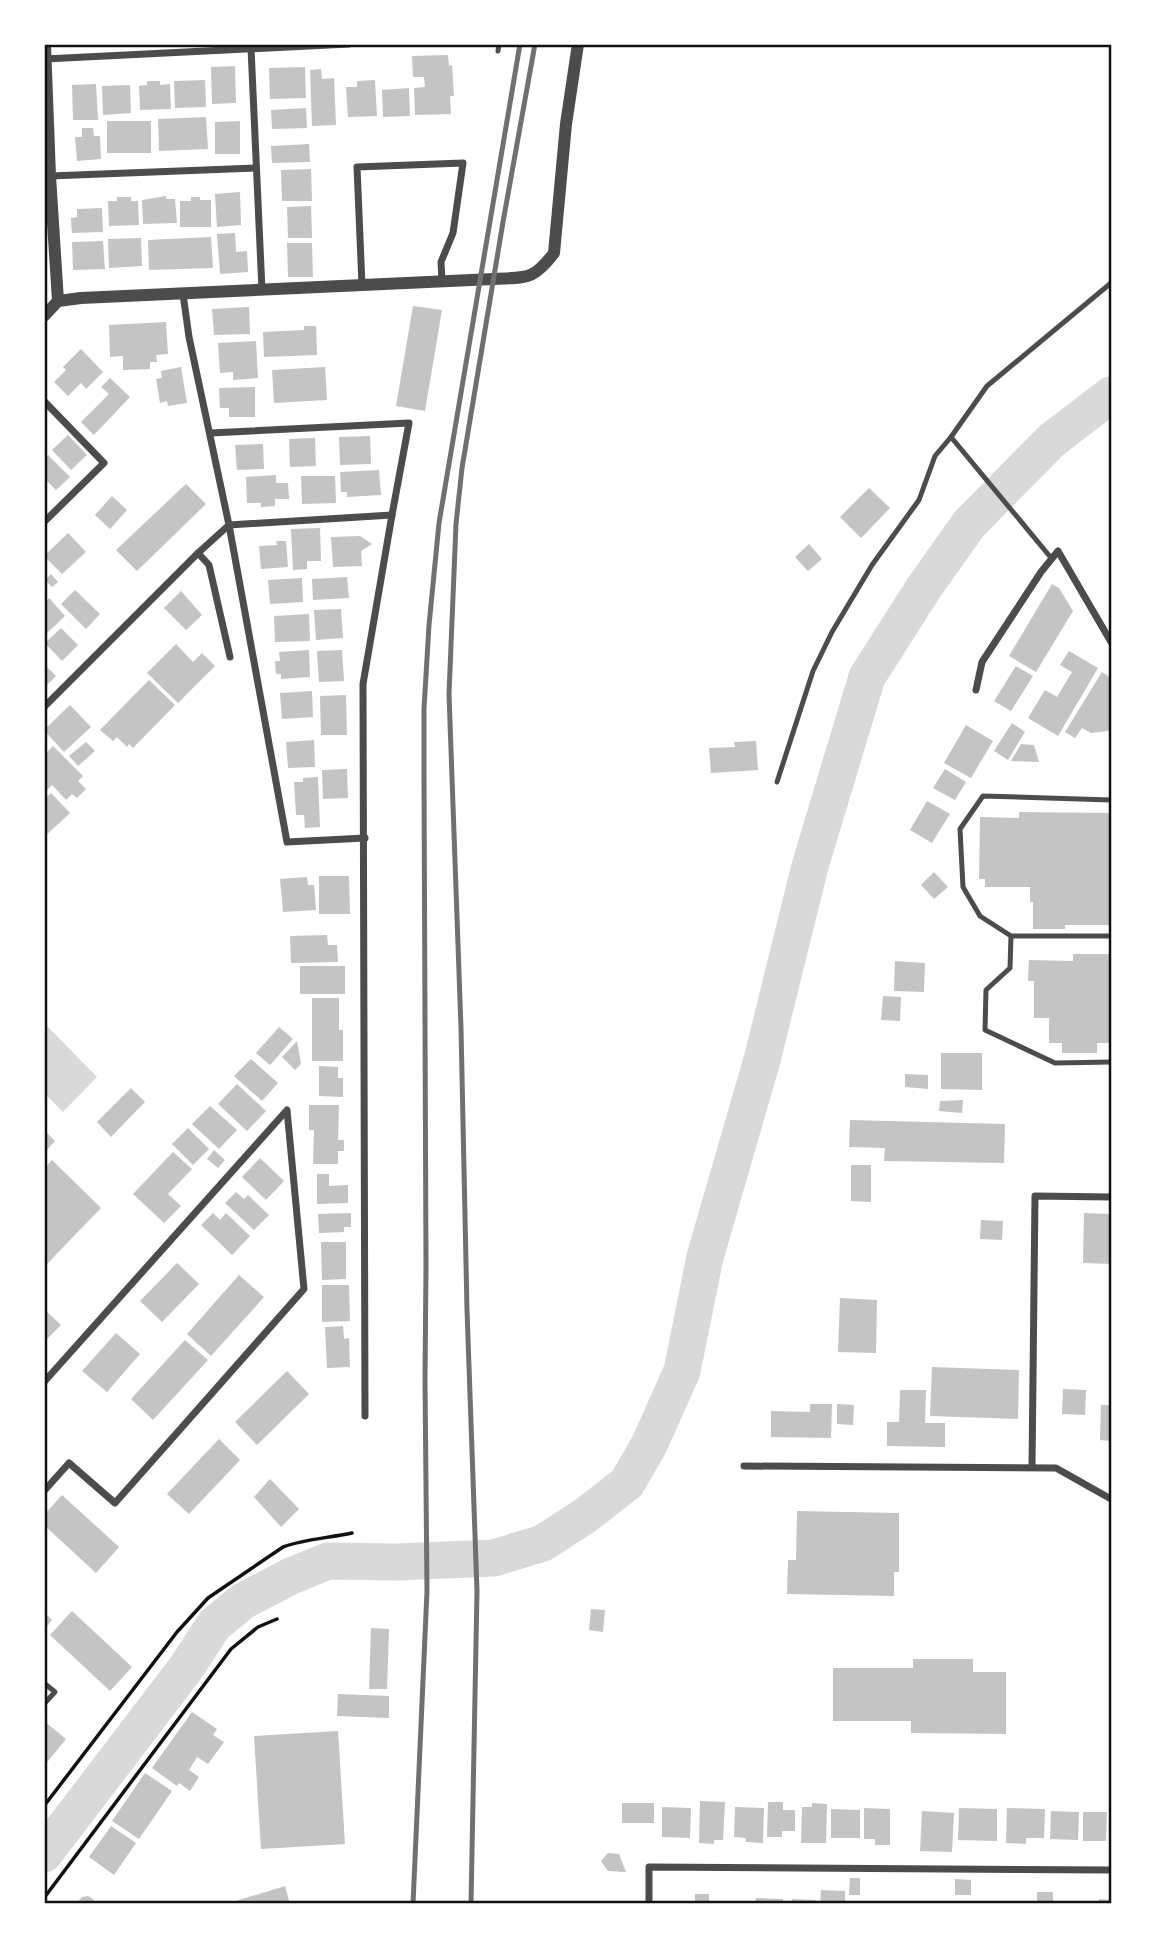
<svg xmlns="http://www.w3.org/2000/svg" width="1155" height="1948" viewBox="0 0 1155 1948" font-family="Overpass,sans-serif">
<rect width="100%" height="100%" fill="#fff"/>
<polygon fill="#d9d9d9" points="45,1024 97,1077 63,1112 44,1093"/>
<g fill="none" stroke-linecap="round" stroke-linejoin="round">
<polyline stroke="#d9d9d9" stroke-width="37" points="44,1854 186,1668 214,1625 243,1601 291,1576 328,1561 397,1562 494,1558 543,1543 586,1515 627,1483 649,1445 682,1371 705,1257 762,1060 810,866 867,677 923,589 969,524 1052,440 1111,395"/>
</g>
<g fill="#c4c4c4">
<polygon points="448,55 449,66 452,65 454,96 450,96 451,114 415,115 414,88 425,87 424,77 413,77 412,56"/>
<polygon points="235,66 236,103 212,104 211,67"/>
<polygon points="305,67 306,98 270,99 269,68"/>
<polygon points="321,69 322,79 334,78 336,125 312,126 310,70"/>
<polygon points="205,80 206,107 175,108 174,81"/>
<polygon points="375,80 377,116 348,117 346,87 357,87 357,81"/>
<polygon points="147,81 160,81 160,85 170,84 171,109 140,110 139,86 147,85"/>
<polygon points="96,84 98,120 73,120 72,85"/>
<polygon points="130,85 131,113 103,115 102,86"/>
<polygon points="409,88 410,116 383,117 382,90"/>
<polygon points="306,108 307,128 272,129 271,110"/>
<polygon points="206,117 208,149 159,151 158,119"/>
<rect x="107" y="121" width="44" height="32"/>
<polygon points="240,121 240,154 215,154 215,122"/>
<polygon points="82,128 93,128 94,136 100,136 101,159 77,161 75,137 82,137"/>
<polygon points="309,144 310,162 272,163 271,146"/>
<polygon points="311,169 312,201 282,201 281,170"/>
<polygon points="240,192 241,225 217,227 215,194"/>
<polygon points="166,196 166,199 175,199 177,223 143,224 142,200"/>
<polygon points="117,197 131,197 131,201 138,201 139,225 109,226 108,201 117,201"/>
<polygon points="191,197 200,197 200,200 211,200 211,227 180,227 180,201 191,201"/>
<polygon points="311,206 312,238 288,238 287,207"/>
<polygon points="102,208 103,232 72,233 71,218 77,217 77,209"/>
<polygon points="235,233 236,252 247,251 248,272 220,274 217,234"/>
<polygon points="211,237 213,268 149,270 148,240"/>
<polygon points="141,238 142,266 109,268 108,239"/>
<polygon points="103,241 105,269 73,270 72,242"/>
<polygon points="287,243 312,243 313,277 288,277"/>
<polygon points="413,306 442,310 425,411 396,406"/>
<polygon points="249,307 250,334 214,335 212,309"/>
<polygon points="166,322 168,354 156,355 157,362 150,362 150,369 123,370 123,356 110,357 109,325"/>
<polygon points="304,326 316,326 317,355 264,357 263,332 304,330"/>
<polygon points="256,341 258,378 233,380 233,372 220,373 218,343"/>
<polygon points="81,349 103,372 86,389 81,383 68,396 54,382 66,370 63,367"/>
<polygon points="181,367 187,403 168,406 167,401 160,403 156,379 162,378 161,371"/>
<polygon points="325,367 327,400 274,403 272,370"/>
<polygon points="110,378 130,397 94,435 81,422 109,394 101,387"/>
<polygon points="255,387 255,417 229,417 229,408 220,408 219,388"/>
<polygon points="68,435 87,455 71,470 52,450"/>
<polygon points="370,436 371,464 340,465 339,437"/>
<polygon points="315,438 316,466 290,467 289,439"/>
<polygon points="263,444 264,469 237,470 235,445"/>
<polygon points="48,455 70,477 56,490 44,478 44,459"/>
<polygon points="379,470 381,495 347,497 347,492 341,492 340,472"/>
<polygon points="276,475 276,483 288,483 289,499 275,499 275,506 261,507 261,503 247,503 246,477"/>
<polygon points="301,476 335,476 336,503 302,504"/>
<polygon points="186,484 206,504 137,571 116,550"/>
<polygon points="869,488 890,508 861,538 840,517"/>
<polygon points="112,496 127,510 110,529 95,515"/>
<polygon points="320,528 321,561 307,561 307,569 293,570 291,529"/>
<polygon points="68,533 86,552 62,574 44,556"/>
<polygon points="360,536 372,544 361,551 362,566 333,567 331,537"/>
<polygon points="276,541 286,541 288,567 261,569 259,546 277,545"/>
<polygon points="809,544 822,559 808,571 795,557"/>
<polygon points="51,574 58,582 52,587 45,580"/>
<polygon points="347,577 349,598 313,600 312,579"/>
<polygon points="302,578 303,602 270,604 268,580"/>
<polygon points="1052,584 1059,588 1073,611 1036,672 1009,656"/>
<polygon points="75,590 100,614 86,629 61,604"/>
<polygon points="181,591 202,615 186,630 164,608"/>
<polygon points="49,598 65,616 44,636 44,603"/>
<polygon points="341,609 343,638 316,640 314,610"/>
<polygon points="309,614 310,641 275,642 274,616"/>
<polygon points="61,628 78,645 62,661 45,643"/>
<polygon points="176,644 193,662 202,653 215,666 178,703 147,673"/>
<polygon points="309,650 310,677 281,679 281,674 276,674 275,661 280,661 279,652"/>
<polygon points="342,650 344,681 319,682 317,651"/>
<polygon points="1069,651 1098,668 1058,736 1028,718 1045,690 1057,697 1072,672 1060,665"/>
<polygon points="44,664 56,676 44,688"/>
<polygon points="1016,666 1033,676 1011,711 994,701"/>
<polygon points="1102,672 1111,678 1109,692 1111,694 1111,727 1108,731 1091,733 1082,728 1075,738 1065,732"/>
<polygon points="149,680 175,705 133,748 129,744 127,747 117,737 113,741 100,730"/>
<polygon points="312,691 313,717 282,719 280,693"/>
<polygon points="346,695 347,735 321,735 320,696"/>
<polygon points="70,705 91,727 64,752 44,730"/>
<polygon points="1012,723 1025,732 1008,760 994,751"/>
<polygon points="966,725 993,741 971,778 944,763"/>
<polygon points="314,740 315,767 288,768 286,742"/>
<polygon points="756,741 758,770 711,773 709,748 735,747 734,742"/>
<polygon points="86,742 95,751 78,766 69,756"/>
<polygon points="1021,744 1034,745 1039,762 1011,761"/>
<polygon points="53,746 83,776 78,781 86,789 77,798 72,794 66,800 52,785 47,790 44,786 44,755"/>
<polygon points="347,769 348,798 323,799 322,770"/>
<polygon points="945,769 966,782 955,800 933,788"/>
<polygon points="318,777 320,827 305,828 304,815 296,815 294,782 303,782 303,778"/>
<polygon points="51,793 70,813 44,837 44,800"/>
<polygon points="927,801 950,814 932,843 910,830"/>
<polygon points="1019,812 1111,813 1111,925 1065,925 1065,929 1033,929 1033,902 1030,902 1030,887 985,887 985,879 979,879 980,817 1019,818"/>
<polygon points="934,872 948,887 934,899 921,885"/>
<polygon points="319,876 349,876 350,914 319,914"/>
<polygon points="307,877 308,885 314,885 316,910 283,912 280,879"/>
<polygon points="327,935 328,945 337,945 338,962 291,963 290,936"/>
<polygon points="1073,954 1111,954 1111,1043 1097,1043 1097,1053 1062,1053 1062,1043 1049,1043 1049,1018 1034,1018 1034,981 1028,981 1029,960 1073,961"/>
<polygon points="895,961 925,963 924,992 894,991"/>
<rect x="300" y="966" width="45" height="28"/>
<polygon points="883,996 901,997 900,1021 881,1020"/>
<polygon points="312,998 339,998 339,1030 343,1030 343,1061 312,1061"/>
<polygon points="279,1027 293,1039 270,1065 256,1053"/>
<polygon points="297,1041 301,1064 295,1070 282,1057"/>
<polygon points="941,1053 982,1053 982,1090 941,1089"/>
<polygon points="251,1059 278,1083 262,1101 234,1076"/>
<polygon points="319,1066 338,1067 338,1078 343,1078 343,1097 319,1096"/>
<polygon points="905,1074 928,1075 928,1089 905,1087"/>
<polygon points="237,1084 266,1111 247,1131 218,1104"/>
<polygon points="131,1088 145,1102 111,1137 97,1122"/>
<polygon points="963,1100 962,1113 939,1111 940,1101"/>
<polygon points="309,1105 339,1105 338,1140 344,1140 344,1151 338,1151 338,1164 313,1164 314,1130 309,1130"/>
<polygon points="210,1106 237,1130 219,1149 192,1124"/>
<polygon points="850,1120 1005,1124 1004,1163 884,1161 885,1148 849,1147"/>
<polygon points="188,1128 209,1149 193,1165 172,1144"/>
<polygon points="44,1130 55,1141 44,1153"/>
<polygon points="214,1150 225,1160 218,1168 207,1159"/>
<polygon points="173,1152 192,1169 168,1194 181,1206 164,1223 133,1194"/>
<polygon points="260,1158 284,1181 266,1200 242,1177"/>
<polygon points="52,1160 101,1208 44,1267 44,1169"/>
<polygon points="851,1165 871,1165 871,1202 851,1201"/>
<polygon points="317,1174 329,1174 329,1186 348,1185 348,1203 317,1204"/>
<polygon points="236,1192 244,1199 248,1195 269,1215 254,1230 225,1203"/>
<polygon points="213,1213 220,1220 226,1213 250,1236 232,1255 201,1225"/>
<polygon points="351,1213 351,1227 344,1227 344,1232 319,1233 318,1214"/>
<polygon points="1084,1213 1111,1214 1111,1264 1083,1263"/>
<polygon points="981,1220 1003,1221 1002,1240 980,1239"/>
<polygon points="321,1242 346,1242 346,1279 322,1280"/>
<polygon points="177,1263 199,1284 162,1322 140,1301"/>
<polygon points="239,1275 264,1297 211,1356 187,1334"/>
<polygon points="322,1285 349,1285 350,1321 322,1322"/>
<polygon points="840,1298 877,1300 876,1353 838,1352"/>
<polygon points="44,1309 61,1325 44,1342"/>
<polygon points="343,1326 344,1339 349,1338 350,1367 327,1368 325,1327"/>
<polygon points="116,1333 140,1354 107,1392 82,1371"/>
<polygon points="185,1340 208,1360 153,1420 131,1399"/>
<polygon points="932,1367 1019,1370 1018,1419 930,1416"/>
<polygon points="287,1371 309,1394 257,1445 235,1422"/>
<polygon points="1063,1389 1086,1390 1085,1415 1062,1414"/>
<polygon points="900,1390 926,1390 925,1423 945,1423 945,1447 887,1446 887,1422 899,1422"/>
<polygon points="810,1404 832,1404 831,1438 771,1437 771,1411 810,1412"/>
<polygon points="837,1404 854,1405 853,1425 837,1424"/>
<polygon points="1101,1405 1111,1405 1111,1441 1100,1440"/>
<polygon points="219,1439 240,1460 189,1514 167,1494"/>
<polygon points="270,1479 299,1509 281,1527 254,1497"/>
<polygon points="62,1495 119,1547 96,1573 44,1525 44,1515"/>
<polygon points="797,1511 899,1513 899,1572 894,1572 894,1596 787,1594 788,1560 796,1560"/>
<polygon points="591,1609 605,1610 603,1632 589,1630"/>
<polygon points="72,1611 132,1667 110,1691 50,1635"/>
<polygon points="44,1612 52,1620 44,1630"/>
<polygon points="371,1628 389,1629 387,1689 369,1689"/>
<polygon points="913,1659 973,1659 973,1672 1006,1672 1006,1734 911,1733 911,1721 833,1721 833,1668 913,1668"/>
<polygon points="338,1694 389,1696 389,1718 337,1716"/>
<polygon points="192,1712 217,1729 213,1735 224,1742 208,1764 197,1757 189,1770 199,1777 190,1791 179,1783 177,1786 152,1768"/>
<polygon points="44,1721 66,1739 44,1766"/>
<polygon points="338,1731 345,1844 261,1849 254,1736"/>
<polygon points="145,1773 172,1791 139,1839 112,1821"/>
<polygon points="700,1801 725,1802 723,1840 714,1840 714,1844 699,1843"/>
<polygon points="768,1802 783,1802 783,1810 795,1810 795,1831 782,1831 782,1837 767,1837"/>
<rect x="622" y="1803" width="32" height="20"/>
<polygon points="812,1803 827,1804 826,1843 801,1843 802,1807 812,1807"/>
<polygon points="662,1807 691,1808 690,1838 662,1837"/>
<polygon points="735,1807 764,1808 763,1843 746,1842 746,1838 734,1837"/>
<polygon points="864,1808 890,1809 890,1845 875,1845 875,1839 864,1839"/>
<polygon points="959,1808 997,1809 997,1841 958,1840"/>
<polygon points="1007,1808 1045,1809 1044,1838 1026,1838 1026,1844 1006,1843"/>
<polygon points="831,1809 860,1810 860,1838 831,1838"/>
<polygon points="922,1811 954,1813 952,1852 920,1851"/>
<polygon points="1051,1811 1079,1812 1078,1840 1050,1839"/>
<polygon points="1083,1812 1107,1812 1106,1841 1083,1841"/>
<polygon points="111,1826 136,1843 114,1875 89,1857"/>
<polygon points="608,1853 619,1854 626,1872 608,1871 601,1861"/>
<polygon points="850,1878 860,1878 860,1895 849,1895"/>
<polygon points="955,1879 971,1880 971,1895 955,1895"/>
<polygon points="285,1886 290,1904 226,1904"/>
<polygon points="821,1890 845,1891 845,1904 820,1904"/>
<polygon points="1037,1892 1053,1892 1053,1901 1061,1901 1061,1904 1037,1904"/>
<rect x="695" y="1894" width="14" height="10"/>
<polygon points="88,1896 93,1899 96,1904 76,1904 82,1897"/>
<polygon points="756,1898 783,1899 783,1904 755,1904"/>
<polygon points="792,1899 816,1900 816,1904 792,1904"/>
<polygon points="1099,1899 1111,1900 1111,1904 1099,1904"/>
<polygon points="849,1901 881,1902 881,1904 849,1904"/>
</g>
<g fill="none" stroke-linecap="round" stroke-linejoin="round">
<g stroke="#111" stroke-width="3.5">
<path d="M44 1806 177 1632 208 1598 283 1547C304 1539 329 1538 352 1533"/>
<polyline points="44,1898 231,1649 258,1627 277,1619"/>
</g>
<g stroke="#4c4c4c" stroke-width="5">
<polyline points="498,51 499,44"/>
<polyline points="1052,559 951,437 987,386 1111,283"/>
<polyline points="777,782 813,671 832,632 872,565 919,500 935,456 951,437"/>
<polyline points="1111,800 983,796 960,829 963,887 980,916 1011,936 1010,968 986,990 985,1030 1055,1063 1111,1062"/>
<polyline points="1011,936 1111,936"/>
<polyline points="44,1683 55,1692 44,1704"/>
</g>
<g stroke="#4c4c4c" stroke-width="7">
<polyline points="251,48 262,290"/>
<polyline points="45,59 349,44"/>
<polyline points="50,176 256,168"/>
<polyline points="362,285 357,167 463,163 453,233 441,262 442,281"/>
<polyline points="183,294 189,337 229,525 287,842 365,838"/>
<polyline points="44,401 104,463 44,522"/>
<polyline points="211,433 409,423 392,515 363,684 365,1416"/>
<polyline points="198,553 209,565 230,657"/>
<polyline points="976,690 982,662 1041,572 1058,551 1111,642"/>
<polyline points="44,707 198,553 229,525 392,515"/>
<polyline points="44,1382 287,1110 304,1289 115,1503 69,1463 44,1491"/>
<polyline points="744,1466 1056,1468 1111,1499"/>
<polyline points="1032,1467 1035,1196 1111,1197"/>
<polyline points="649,1904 649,1867 1111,1870"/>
</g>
<g stroke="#4c4c4c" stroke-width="12">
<polyline points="45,44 50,176 58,301"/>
<path d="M44 316 58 301 81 298 493 279C526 277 533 281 554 253L566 124 578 44"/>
</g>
<g stroke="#707070" stroke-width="5">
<polyline points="413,1904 427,1591 425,1380 426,1266 424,776 424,709 429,625 439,523 520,44"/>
<polyline points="471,1904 477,1591 467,1310 461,1028 449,694 456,524 462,468 503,222 535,44"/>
</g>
</g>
<rect width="1155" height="1948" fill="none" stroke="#ffffff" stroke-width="91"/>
<rect x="46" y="46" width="1064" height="1856" fill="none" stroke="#111" stroke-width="2.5"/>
</svg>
